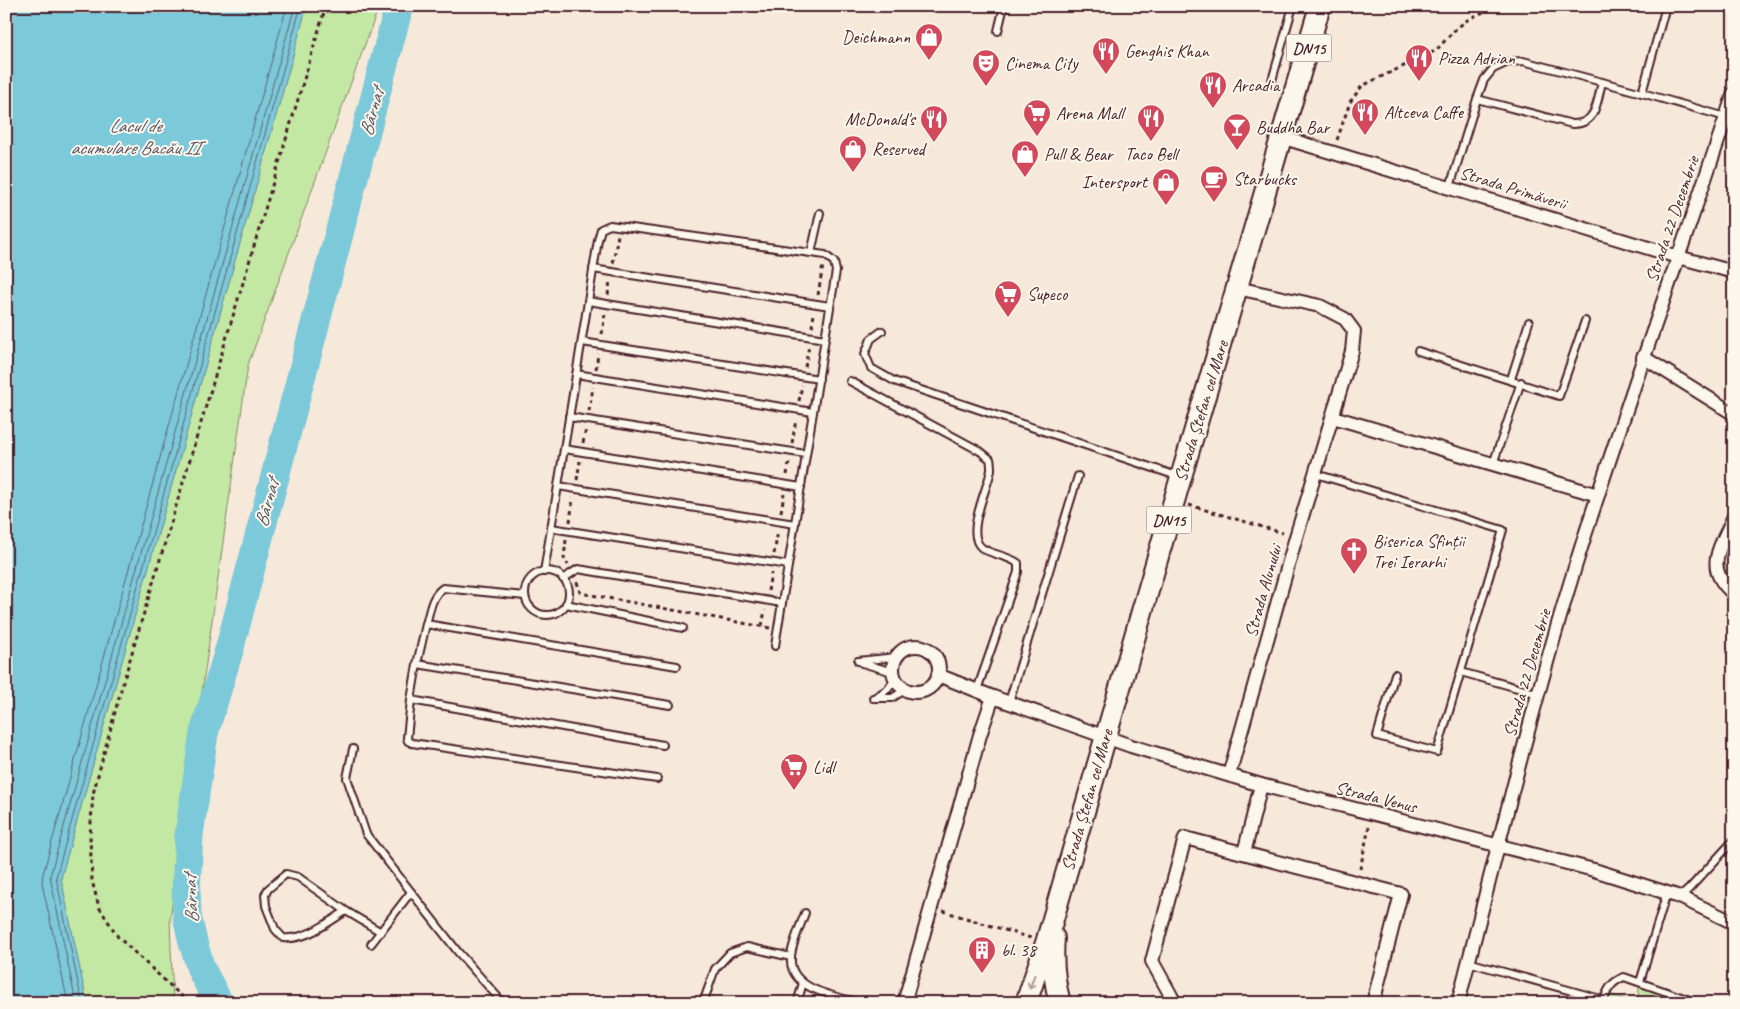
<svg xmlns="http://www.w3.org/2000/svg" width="1740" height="1009" viewBox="0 0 1740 1009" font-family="Caveat,sans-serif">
<rect width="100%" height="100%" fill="#f6e9da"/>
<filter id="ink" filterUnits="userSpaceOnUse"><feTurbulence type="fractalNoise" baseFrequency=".02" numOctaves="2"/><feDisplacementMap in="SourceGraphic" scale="10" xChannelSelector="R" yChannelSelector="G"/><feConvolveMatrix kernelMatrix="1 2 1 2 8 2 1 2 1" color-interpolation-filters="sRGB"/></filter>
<g filter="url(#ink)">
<g fill="#c3e8a3" stroke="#868467">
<polygon points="6,6 379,6 248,365 170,919 173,1003 6,1003"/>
<polygon points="1640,982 1698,1003 1603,1003 1606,993 1628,1000 1638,996"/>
</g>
<polygon fill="#7bc9da" stroke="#678594" points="6,6 307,6 61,878 87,1003 6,1003"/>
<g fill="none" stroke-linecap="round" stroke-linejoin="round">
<g stroke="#5e6371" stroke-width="1">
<polyline points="68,1003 42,883 43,874 287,6"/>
<polyline points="76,1003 50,876 295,6"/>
<polyline points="82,1003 56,877 301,6"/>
</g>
<polyline stroke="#7bc9da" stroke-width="29" points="219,1003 201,969 193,942 187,916 186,890 189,835 204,733 230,647 399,6"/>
<g stroke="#4a1f2b" stroke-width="10">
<g id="service">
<polyline points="998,31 1004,6"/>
<polyline points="1271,84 1293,6"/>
<polyline points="1642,93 1726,117"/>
<polyline points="1477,99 1484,80 1493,69 1508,62 1523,61 1602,82"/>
<path d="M1450 187 1477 99 1572 124C1597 125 1597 101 1602 82L1642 93 1666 6"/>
<polyline points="593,269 830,306"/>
<polyline points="588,301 825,339"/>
<polyline points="882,331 871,339 865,354 871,368 894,381 1180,477"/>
<polyline points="582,342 819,379"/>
<polyline points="1418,351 1559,396 1585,321"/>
<polyline points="576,374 813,412"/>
<polyline points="1511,379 1529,322"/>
<path d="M850 381 980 451 990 459C991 462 991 467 991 470 988 488 964 535 982 548 990 554 1008 556 1018 563V572L977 690"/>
<polyline points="569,417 806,454"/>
<polyline points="564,449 801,487"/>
<polyline points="1493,464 1521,382"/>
<polyline points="1316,474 1503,530 1437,752 1377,736 1395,674"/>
<polyline points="558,486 795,524"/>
<polyline points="551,528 788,565"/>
<circle cx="547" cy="593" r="22"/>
<polyline points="544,572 598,240 601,229 610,225 811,253"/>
<polyline points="563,579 578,569 782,603"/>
<polyline points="566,604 683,628"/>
<path d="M426 624C430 611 431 596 443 588L525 596"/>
<polyline points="775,646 836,271 834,262 825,255 811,253 820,213"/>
<polyline points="858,661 896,657"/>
<polyline points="862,663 893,672"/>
<polyline points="417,664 426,624 677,666"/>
<polyline points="1461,672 1539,694"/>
<polyline points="873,698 892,698 905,690"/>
<polyline points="874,698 888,689 895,679"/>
<polyline points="411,700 417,664 670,705"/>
<polyline points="1009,702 1078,476"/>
<polyline points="353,749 347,778 366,834 458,952 503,1003"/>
<polyline points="657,779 412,743 408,741 407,738 411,700 663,745"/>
<polyline points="1680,897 1689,889 1734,840"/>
<path d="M346 911C327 923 307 940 283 938L275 929 266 906 265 895 268 889 286 874 298 877 346 911 381 932"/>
<path d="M805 913C801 924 791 946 791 957 788 990 836 996 859 1003"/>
<polyline points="371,944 411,892"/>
<polyline points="1468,962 1604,1000"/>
<polyline points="1640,982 1667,892"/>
<polyline points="703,1003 715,969 730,953 747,947 791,957"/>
<polyline points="797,1003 803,983"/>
<path d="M1603 1003C1607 990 1611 982 1624 977L1698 1003"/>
</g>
</g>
<g stroke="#4a1f2b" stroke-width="16">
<g id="minor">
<polyline points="1281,137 1678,257 1734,272"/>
<polyline points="1643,357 1734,414"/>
<polyline points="1333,417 1598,495"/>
<path d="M1734 516C1721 548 1702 567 1734 594"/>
<circle cx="916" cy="669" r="23"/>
<polyline points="938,675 993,697"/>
<polyline points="1229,775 1296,537 1352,351 1354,331 1345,319 1320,306 1237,288"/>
<polyline points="1244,853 1261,785"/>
<polyline points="904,1003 980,735 993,697 1131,746 1261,785 1594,870 1680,897 1734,923"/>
<polyline points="1175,1003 1152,961 1185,838 1401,894 1373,1003"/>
<path d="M1458 1003C1496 856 1531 709 1576 564 1625 406 1682 250 1734 93"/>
</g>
</g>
<g stroke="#4a1f2b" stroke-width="24">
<g id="primary">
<path d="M1054 938C1052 960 1054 981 1060 1003"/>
<polyline points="1026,1003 1046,943 1181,477 1320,6"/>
</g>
</g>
<g stroke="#4a1f2b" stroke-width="3" stroke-dasharray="4 4" stroke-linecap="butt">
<path d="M1337 140 1350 102 1362 86 1435 51C1444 43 1451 32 1461 25 1471 16 1485 12 1497 6"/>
<polyline points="613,263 618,235"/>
<polyline points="608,295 610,281"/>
<polyline points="818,295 823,265"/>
<polyline points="812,327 814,314"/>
<polyline points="602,334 605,313"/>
<polyline points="805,367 809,346"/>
<polyline points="596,369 598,353"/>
<polyline points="799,401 802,385"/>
<polyline points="589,411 593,387"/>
<polyline points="583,443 586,429"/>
<polyline points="792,443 796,420"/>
<polyline points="787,475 789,462"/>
<polyline points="577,480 580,461"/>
<polyline points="1189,505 1283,533"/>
<polyline points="781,512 784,494"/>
<polyline points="570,522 573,498"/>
<polyline points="566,540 564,558 568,565"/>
<polyline points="774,554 778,531"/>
<polyline points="577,582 580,592 586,594 770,628"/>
<polyline points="768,591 771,573"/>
<polyline points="762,626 765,610"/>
<polyline points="1360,869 1369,827"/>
<polyline points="943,911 1031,938"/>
<polyline points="189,1003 118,937 99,907 92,881 90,836 93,794 122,686 326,6"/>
</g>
<use href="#service" stroke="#fbf7ec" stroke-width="6"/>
<use href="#minor" stroke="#fbf7ec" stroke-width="12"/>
<use href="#primary" stroke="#fbf7ec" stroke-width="20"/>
</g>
<defs><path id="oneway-shaft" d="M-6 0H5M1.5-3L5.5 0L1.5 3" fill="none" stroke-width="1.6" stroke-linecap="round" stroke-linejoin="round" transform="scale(1.25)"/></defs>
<use stroke="#ab9695" href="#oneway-shaft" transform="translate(1032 982) rotate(109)"/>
</g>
<defs>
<g id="shop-pin" transform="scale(1.4375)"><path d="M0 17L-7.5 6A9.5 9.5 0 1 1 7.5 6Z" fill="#d1495b" stroke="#fbf7ec"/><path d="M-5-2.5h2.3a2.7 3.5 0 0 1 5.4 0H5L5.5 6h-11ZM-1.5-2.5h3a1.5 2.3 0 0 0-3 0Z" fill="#fff"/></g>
<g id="restaurant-pin" transform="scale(1.4375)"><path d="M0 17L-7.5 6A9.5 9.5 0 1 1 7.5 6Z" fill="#d1495b" stroke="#fbf7ec"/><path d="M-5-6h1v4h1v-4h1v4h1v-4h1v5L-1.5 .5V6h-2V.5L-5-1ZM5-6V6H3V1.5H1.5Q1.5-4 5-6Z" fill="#fff"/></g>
<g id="theatre-pin" transform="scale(1.4375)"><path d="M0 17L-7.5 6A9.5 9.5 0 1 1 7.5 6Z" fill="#d1495b" stroke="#fbf7ec"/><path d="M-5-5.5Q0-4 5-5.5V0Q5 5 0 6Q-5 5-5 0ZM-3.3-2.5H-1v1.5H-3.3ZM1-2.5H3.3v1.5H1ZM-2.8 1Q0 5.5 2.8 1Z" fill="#fff"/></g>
<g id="supermarket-pin" transform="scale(1.4375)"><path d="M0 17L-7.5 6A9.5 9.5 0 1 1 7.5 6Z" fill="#d1495b" stroke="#fbf7ec"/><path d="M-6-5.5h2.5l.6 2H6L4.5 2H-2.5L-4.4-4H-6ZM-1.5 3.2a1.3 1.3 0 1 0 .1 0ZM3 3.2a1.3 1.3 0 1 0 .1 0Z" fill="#fff"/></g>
<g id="bar-pin" transform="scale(1.4375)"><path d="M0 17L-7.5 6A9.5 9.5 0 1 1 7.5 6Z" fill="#d1495b" stroke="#fbf7ec"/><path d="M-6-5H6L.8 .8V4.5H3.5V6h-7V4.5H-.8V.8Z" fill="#fff"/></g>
<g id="cafe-pin" transform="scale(1.4375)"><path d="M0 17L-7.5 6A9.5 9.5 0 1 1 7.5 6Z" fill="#d1495b" stroke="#fbf7ec"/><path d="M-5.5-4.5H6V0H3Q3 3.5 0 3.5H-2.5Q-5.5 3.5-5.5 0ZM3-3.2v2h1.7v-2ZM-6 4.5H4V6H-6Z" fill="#fff"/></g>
<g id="church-pin" transform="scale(1.4375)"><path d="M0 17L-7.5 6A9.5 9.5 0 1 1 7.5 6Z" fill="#d1495b" stroke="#fbf7ec"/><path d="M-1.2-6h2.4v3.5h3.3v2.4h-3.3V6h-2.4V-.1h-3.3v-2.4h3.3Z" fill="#fff"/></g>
<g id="building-pin" transform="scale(1.4375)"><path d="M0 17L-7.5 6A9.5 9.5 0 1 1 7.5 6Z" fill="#d1495b" stroke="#fbf7ec"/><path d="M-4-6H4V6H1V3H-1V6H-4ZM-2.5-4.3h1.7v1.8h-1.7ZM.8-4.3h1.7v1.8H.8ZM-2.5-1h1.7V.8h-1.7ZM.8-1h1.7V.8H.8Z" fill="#fff"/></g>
</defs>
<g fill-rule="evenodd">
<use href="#shop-pin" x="929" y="37"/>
<use href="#restaurant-pin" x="1106" y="51"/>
<use href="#restaurant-pin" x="1419" y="58"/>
<use href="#theatre-pin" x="986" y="63"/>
<use href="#restaurant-pin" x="1213" y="85"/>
<use href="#restaurant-pin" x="1365" y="112"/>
<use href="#supermarket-pin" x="1037" y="113"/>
<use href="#restaurant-pin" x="1151" y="118"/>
<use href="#restaurant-pin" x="934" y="119"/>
<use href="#bar-pin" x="1237" y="127"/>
<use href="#shop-pin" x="853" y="149"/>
<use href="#shop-pin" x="1025" y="154"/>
<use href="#cafe-pin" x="1214" y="179"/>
<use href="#shop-pin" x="1166" y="182"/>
<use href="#supermarket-pin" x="1008" y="294"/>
<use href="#church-pin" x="1354" y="551"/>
<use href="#supermarket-pin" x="794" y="767"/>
<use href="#building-pin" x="982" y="950"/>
</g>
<g text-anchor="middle" stroke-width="4" stroke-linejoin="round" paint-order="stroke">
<g fill="#fbf7ec" stroke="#7f6065" stroke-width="1">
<rect x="1286.5" y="34.5" width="45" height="27" rx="4"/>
<rect x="1146.5" y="506.5" width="45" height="27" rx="4"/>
</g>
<g font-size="16" font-weight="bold" fill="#4a1f2b">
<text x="1309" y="54">DN15</text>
<text x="1169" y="526">DN15</text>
</g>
<g font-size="18" fill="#4a1f2b" stroke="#fbf7ec" text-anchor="start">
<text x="910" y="43" text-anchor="end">Deichmann</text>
<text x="1125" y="57">Genghis Khan</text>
<text x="1438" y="64">Pizza Adrian</text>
<text x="1005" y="69">Cinema City</text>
<text x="1232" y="91">Arcadia</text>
<text x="1384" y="118">Altceva Caffe</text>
<text x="1056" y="119">Arena Mall</text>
<text x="915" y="125" text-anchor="end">McDonald's</text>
<text x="1256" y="133">Buddha Bar</text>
<text x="872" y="155">Reserved</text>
<text x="1044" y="160">Pull &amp; Bear</text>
<text x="1151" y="160" text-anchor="middle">Taco Bell</text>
<text x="1233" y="185">Starbucks</text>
<text x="1147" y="188" text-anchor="end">Intersport</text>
<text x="1027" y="300">Supeco</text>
<text x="1373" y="547">Biserica Sfinții<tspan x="1373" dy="21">Trei Ierarhi</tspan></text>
<text x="813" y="773">Lidl</text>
<text x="1001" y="956">bl. 38</text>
</g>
<g font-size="18" fill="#4a1f2b" stroke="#fbf7ec">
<text transform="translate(1513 188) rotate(17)" y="6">Strada Primăverii</text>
<text transform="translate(1672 219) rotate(-71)" y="6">Strada 22 Decembrie</text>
<text transform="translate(1201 411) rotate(-73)" y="6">Strada Ștefan cel Mare</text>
<text transform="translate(1263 591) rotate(-74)" y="6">Strada Alunului</text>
<text transform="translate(1527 673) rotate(-74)" y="6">Strada 22 Decembrie</text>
<text transform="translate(1376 797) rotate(14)" y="6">Strada Venus</text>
<text transform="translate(1087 800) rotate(-74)" y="6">Strada Ștefan cel Mare</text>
</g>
<g font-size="19" font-style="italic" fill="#595260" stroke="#fbf7ec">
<text transform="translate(371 112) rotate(-75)" y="7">Bârnat</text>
<text x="135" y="132">Lacul de<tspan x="135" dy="22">acumulare Bacău II</tspan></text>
<text transform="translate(266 503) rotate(-75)" y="7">Bârnat</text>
<text transform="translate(190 899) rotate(-93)" y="7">Bârnat</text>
</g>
</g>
<rect width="1740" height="1009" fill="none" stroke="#fbf7ec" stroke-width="25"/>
<rect x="12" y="12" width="1715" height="984" fill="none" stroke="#4a1f2b" stroke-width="2" filter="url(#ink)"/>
</svg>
